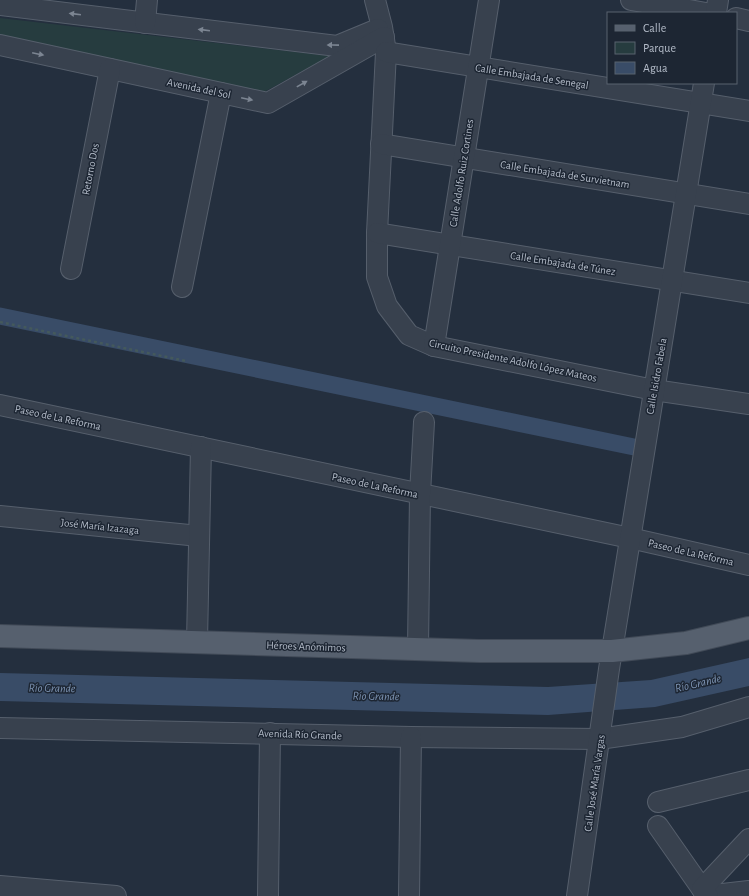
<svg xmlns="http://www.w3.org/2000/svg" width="749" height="896" viewBox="0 0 749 896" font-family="'Alegreya Sans',sans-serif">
<rect width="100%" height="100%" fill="#242f3e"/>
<polygon fill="#263c3f" points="0,18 330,56 264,92 0,39"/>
<polygon fill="#394c67" points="749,658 749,686 655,707 548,715 0,701 0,673 548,687 651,680"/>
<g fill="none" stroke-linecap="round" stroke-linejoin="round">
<polyline stroke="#394c67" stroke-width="17" points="0,316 634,447"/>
<g stroke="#565f6c" stroke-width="22">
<g id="minor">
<polyline points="375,0 382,27 386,52 377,233 377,277 387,306 409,335 434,346 654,390 749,404"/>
<polyline points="631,0 706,13"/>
<polyline points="0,5 337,46 378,29"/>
<polyline points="716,13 718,0"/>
<polyline points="736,18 749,21"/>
<polyline points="145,23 147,0"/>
<polyline points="0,45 268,103 384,37"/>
<polyline points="386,52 749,111"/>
<polyline points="381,144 749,204"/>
<polyline points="377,233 749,293"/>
<polyline points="71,269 110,69"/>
<polyline points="182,287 221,93"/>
<polyline points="434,346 489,0"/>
<polyline points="0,405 630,538 749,565"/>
<polyline points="0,516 199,536"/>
<polyline points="197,642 201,447"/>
<polyline points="418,649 420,494 424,422"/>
<polyline points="0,728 411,737 599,739 682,727 749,707"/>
<polyline points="658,802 749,780"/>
<polyline points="658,826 702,889"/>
<polyline points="0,886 116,896"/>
<polyline points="268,896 270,733"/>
<polyline points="409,896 411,737"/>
<polyline points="577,896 609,669 704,83"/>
<polyline points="705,896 749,891"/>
<polyline points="708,896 702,889 749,839"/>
</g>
</g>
<g stroke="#414a57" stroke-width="24">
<polyline id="major" points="0,636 479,651 612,651 686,643 749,628"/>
</g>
<polyline stroke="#44595c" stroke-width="2.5" stroke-dasharray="3 3" stroke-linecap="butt" points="0,322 186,361"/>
<use href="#minor" stroke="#38414e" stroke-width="20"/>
<use href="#major" stroke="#56606e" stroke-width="22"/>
</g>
<defs><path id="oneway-solid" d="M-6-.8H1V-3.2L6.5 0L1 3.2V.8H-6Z"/></defs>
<g fill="#7c8592">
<use href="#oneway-solid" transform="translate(75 14) rotate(-173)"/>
<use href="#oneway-solid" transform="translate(204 30) rotate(-173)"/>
<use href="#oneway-solid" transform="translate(333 45) rotate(-179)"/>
<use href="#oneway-solid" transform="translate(38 54) rotate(12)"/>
<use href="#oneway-solid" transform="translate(302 84) rotate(-29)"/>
<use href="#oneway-solid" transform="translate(247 99) rotate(12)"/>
</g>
<g text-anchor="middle" stroke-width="3" stroke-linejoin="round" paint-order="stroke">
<g font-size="11" fill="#b4bcc9" stroke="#1d2633">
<text transform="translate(532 76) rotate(9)" y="4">Calle Embajada de Senegal</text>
<text transform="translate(199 88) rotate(12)" y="4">Avenida del Sol</text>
<text transform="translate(90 169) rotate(-79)" y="4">Retorno Dos</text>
<text transform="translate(461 173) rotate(-81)" y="4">Calle Adolfo Ruiz Cortines</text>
<text transform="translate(565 174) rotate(9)" y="4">Calle Embajada de Survietnam</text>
<text transform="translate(563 263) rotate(9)" y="4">Calle Embajada de Túnez</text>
<text transform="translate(513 360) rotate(12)" y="4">Circuito Presidente Adolfo López Mateos</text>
<text transform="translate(656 376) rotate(-80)" y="4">Calle Isidro Fabela</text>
<text transform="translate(58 417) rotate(12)" y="4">Paseo de La Reforma</text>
<text transform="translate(375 485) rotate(12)" y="4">Paseo de La Reforma</text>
<text transform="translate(100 526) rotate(6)" y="4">José María Izazaga</text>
<text transform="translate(691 552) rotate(13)" y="4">Paseo de La Reforma</text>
<text transform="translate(306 646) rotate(2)" y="4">Héroes Anómimos</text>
<text transform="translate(300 734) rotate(2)" y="4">Avenida Río Grande</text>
<text transform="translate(594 783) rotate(-82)" y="4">Calle José María Vargas</text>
</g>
<g font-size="12" font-style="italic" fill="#7c92b1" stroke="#1d2633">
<text transform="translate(698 683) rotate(-13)" y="4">Río Grande</text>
<text transform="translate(52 688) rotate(1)" y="4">Río Grande</text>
<text transform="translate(376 696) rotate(1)" y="4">Río Grande</text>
</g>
</g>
<rect x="607" y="12" width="130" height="72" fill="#1d2633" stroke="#59626f"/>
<rect x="615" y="25" width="20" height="6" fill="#56606e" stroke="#59626f"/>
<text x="643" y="32" font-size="12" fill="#b4bcc9">Calle</text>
<rect x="615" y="42" width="20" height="12" fill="#263c3f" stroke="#59626f"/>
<text x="643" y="52" font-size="12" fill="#b4bcc9">Parque</text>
<rect x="615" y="62" width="20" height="12" fill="#394c67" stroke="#59626f"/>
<text x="643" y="72" font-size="12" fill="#b4bcc9">Agua</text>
</svg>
